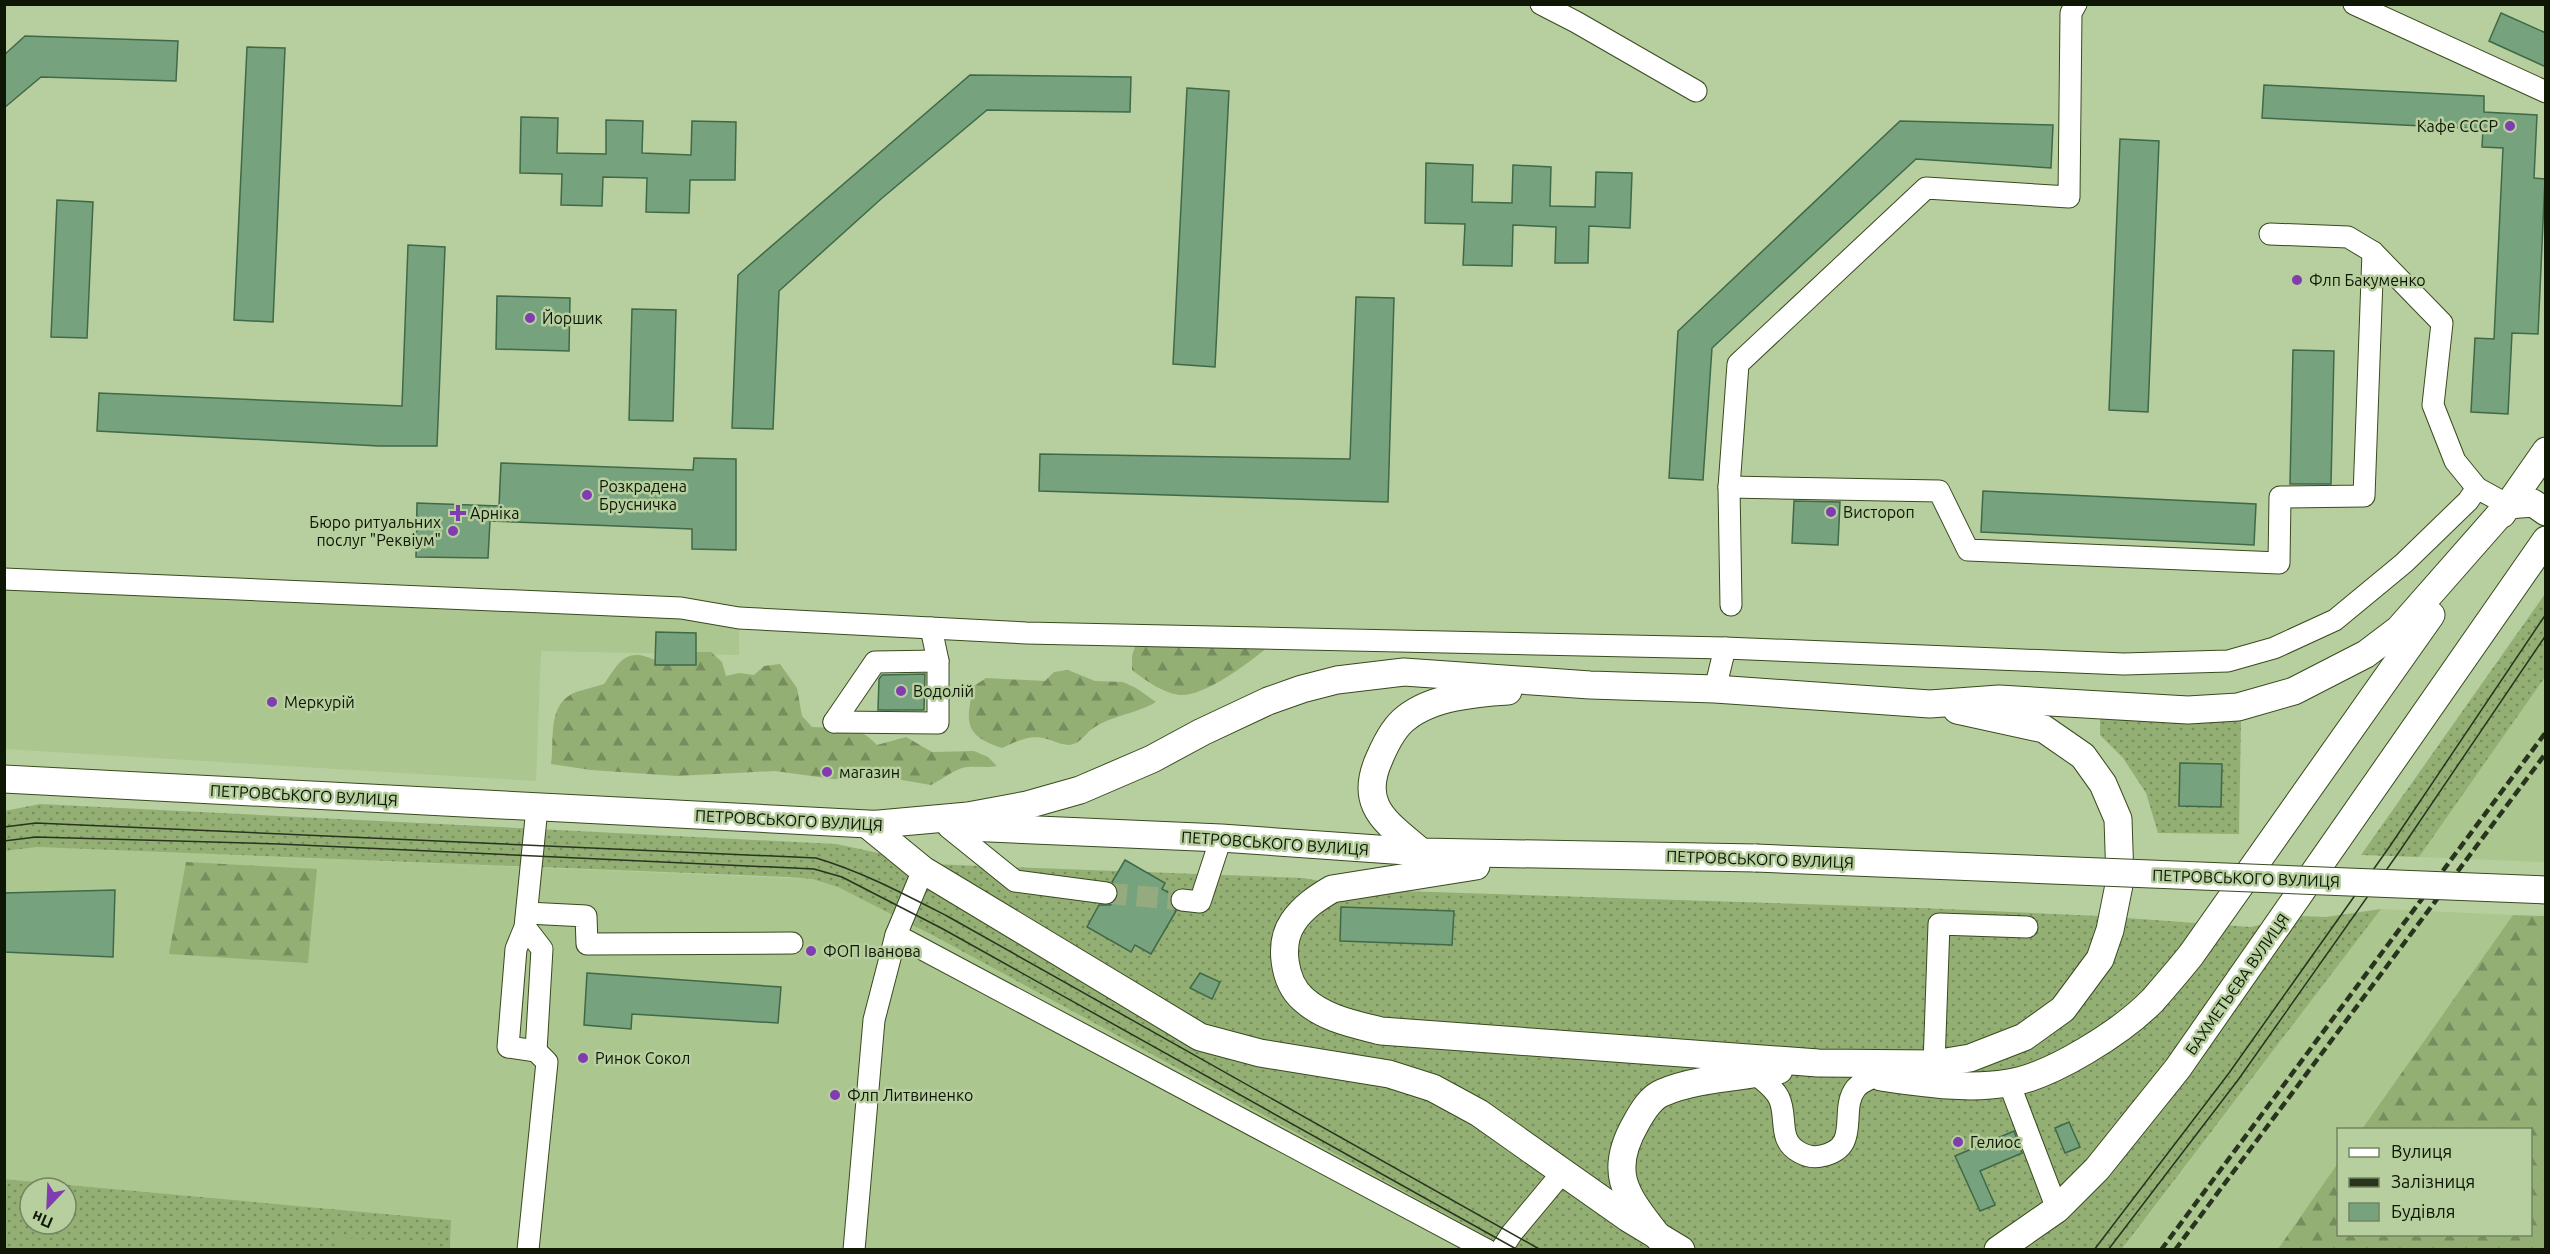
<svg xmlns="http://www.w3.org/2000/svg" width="2550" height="1254" viewBox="0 0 2550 1254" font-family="Ubuntu,sans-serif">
<defs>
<pattern id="grass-dots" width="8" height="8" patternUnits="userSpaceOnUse" patternTransform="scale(1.5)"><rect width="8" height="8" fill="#93af74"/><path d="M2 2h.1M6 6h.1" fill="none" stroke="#768d5d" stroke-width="1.8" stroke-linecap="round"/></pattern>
<pattern id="forest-firs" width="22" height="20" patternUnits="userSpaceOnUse" patternTransform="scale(1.5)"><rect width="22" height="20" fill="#93af74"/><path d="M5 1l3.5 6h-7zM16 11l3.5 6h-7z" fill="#768d5d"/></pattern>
</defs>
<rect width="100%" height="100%" fill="#b7cf9e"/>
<g fill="#abc68e">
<polygon points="4,579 739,618 739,655 541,651 536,781 5,749"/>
<polygon points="2545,677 2545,862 2419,857"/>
<polygon points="37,847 812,879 838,887 938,938 1512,1249 450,1250 451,1220 5,1179 4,851"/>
<polygon points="2381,909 2513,915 2362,1129 2338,1130 2338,1163 2278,1249 2122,1250"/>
</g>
<g fill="url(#grass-dots)" fill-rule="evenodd">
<polygon points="2545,594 2545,677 2419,857 2361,855"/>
<polygon points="2100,718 2241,720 2239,834 2158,833 2146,793 2123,758 2100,735"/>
<polygon points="40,804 836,844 930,864 1303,878 1370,890 1922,908 2099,916 2251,927 2301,916 2326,917 2381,909 2122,1249 1512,1250 938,938 838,887 812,879 788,877 37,847 5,851 4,811"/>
<path d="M4 1179 451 1220 450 1249H5ZM30 1188H66V1224H30Z"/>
</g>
<g fill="url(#forest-firs)">
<path d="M1276 640C1257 657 1207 696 1181 695 1164 694 1145 680 1132 670V656L1136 643Z"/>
<path d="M683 652H711L722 662 726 676 739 673 754 675 764 666 780 664 797 688 802 716 812 727C839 729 857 723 877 745L906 737 932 752 974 751 988 757 997 766C987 768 978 766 967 767 954 769 943 779 931 785L890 778 833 779 775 771 677 776 591 770 551 764C555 739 546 704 576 692 585 689 595 687 604 684 620 661 626 646 657 661Z"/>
<path d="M1068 670 1095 681 1123 682 1136 688 1156 702C1136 714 1112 715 1092 729 1084 735 1080 744 1069 745 1063 745 1053 741 1047 739 1031 734 1017 741 1002 748 964 736 965 722 974 686L986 678 1045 681 1054 672Z"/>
<polygon points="186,862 317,869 308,963 169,954"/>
<polygon points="2513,915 2545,916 2545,1249 2278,1249 2338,1163 2338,1234 2530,1234 2530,1130 2362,1129"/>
</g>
<polygon fill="#93af74" points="336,1237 435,1245 434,1249 335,1249"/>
<g fill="#77a27e" stroke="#406947" stroke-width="1.5">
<polygon points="2501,13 2546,33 2546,67 2489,41"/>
<polygon points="25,36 178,41 176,81 41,77 4,108 4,55"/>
<polygon points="247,47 285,48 273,322 234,320"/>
<polygon points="970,75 1131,77 1130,112 987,110 881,199 779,291 773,429 732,428 738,275"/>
<polygon points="2264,85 2484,96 2484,112 2537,115 2534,178 2545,179 2538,334 2512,333 2508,414 2471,412 2475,338 2494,339 2503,148 2482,147 2483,129 2262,118"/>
<polygon points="1187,88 1229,91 1215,367 1173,364"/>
<polygon points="521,117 558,118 557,153 606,154 606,120 643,121 642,153 691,155 692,121 736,122 735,180 690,180 689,213 646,212 647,178 603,177 602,206 561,205 562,174 520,173"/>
<polygon points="1900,121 2053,125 2051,168 1916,159 1712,348 1703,480 1669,478 1678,331"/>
<polygon points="2120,139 2159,141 2148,412 2109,410"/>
<polygon points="1426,163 1473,165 1472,202 1512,203 1513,165 1551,167 1550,206 1595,207 1596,172 1632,173 1630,228 1589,226 1588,263 1555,263 1556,227 1513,225 1512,266 1463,265 1465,224 1425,223"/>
<polygon points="57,200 93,202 87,338 51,337"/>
<polygon points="408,245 445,247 437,446 379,446 97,431 99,393 402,406"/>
<polygon points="497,296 570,298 569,351 496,349"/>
<polygon points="1356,297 1394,298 1388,502 1039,491 1040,454 1350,459"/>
<polygon points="632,309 676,310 673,421 629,420"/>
<polygon points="2293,350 2334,351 2331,484 2290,484"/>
<polygon points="694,458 736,459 736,550 692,549 692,529 490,521 488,558 416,557 417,503 499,506 501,463 693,470"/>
<polygon points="1983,491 2256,504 2254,545 1981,532"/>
<polygon points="1794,501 1840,502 1838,545 1792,543"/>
<polygon points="656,632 696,633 696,665 655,665"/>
<polygon points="925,674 924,710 878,710 879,679 882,675"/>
<polygon points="2180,763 2222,764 2221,807 2179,806"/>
<polygon points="1125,860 1165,883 1162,889 1171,894 1170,905 1176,911 1151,954 1135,945 1131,952 1087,927 1099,905 1110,905 1116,900 1118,889 1112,882"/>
<polygon points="115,890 113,957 4,952 4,893"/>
<polygon points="1341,907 1454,911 1452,945 1340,941"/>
<polygon points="587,973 781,987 778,1023 632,1014 631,1029 584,1025"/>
<polygon points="1200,973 1220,982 1212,999 1190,988"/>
<polygon points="2069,1122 2080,1147 2065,1153 2055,1128"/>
<polygon points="2014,1131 2022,1153 1980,1171 1995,1205 1980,1211 1955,1156"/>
</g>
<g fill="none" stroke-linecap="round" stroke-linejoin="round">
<polyline stroke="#95aa7f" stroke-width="21" stroke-dasharray="21 10" stroke-linecap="butt" points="1106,893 1182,900"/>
<g stroke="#384b1f" stroke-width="23">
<g id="minor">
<polyline points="1541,4 1576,22 1696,91"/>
<polyline points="2354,4 2546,92"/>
<polyline points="2270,234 2348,237 2373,252 2442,323 2433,405 2455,461 2477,488"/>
<polyline points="1729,487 1939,491 1968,550 2279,563 2280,497 2364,496 2373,252"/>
<polyline points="4,579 681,608 739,618 1026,633 1725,648 2124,664 2228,661 2274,648 2335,620 2404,563 2468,501 2477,488 2508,505"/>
<polyline points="1731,605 1729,487 1738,364 1926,188 2069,197 2071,13 2076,4"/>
<polyline points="1715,689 1725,648"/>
<polyline points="834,722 938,723 938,661 931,628"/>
<polyline points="834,722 875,662 938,661"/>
<polyline points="948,827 1015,881 1106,893"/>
<polyline points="923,870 896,935 1487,1250"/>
<polyline points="1182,900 1200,902 1221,838"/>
<polyline points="527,913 586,916 587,944 792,943"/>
<polyline points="525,927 542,949 536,1051 508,1047 516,949 525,927 537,808"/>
<polyline points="1934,1064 1939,924 2027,927"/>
<path d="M1757 1075C1765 1082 1774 1088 1779 1098 1788 1117 1777 1140 1799 1152 1806 1156 1813 1158 1821 1156 1863 1148 1838 1110 1856 1088 1861 1082 1868 1080 1875 1076"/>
<polyline points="2009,1083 2057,1209"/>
<polyline points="528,1250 547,1062 536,1051"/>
<polyline points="854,1250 874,1020 896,935"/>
<polyline points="1501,1250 1512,1233 1562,1173"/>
</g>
</g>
<g stroke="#384b1f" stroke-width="29">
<g id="major">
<polyline points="2502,514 2546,451"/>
<polyline points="4,779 887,825"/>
<polyline points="868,825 968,816 1027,805 1080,790 1152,759 1202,732 1268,701 1302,689 1337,680 1404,672 1590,685 1715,689 1930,704 1999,699 2188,710 2238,707 2294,691 2366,654 2399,629 2508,505 2533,503 2546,512"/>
<polyline points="868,825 923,870 1200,1037 1260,1053 1389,1074 1433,1088 1479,1113 1628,1218 1681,1250"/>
<polyline points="967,827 1221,838 1421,852 1756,858"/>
<path d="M1421 852C1407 839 1384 824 1376 806 1368 789 1373 772 1380 757 1386 743 1394 727 1406 718 1432 697 1475 693 1508 691"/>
<path d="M1476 866 1332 889C1317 898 1303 907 1293 922 1278 944 1284 982 1303 999 1325 1019 1354 1024 1381 1031L1818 1063 1934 1064 1970 1058 2024 1037 2063 1009 2100 959 2110 930 2120 880 2118 819 2103 784 2083 756 2044 729 1957 710"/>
<path d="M1881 1077C1923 1083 1967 1090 2008 1083 2051 1077 2123 1031 2153 1000 2166 985 2179 970 2191 955L2431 615"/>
<path d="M1659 1238C1628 1197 1606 1175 1636 1123 1642 1112 1650 1098 1662 1093 1696 1078 1743 1077 1779 1070"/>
<polyline points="1998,1250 2057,1209 2097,1169 2178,1068 2546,540"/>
</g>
</g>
<use href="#minor" stroke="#fff" stroke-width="21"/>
<use href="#major" stroke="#fff" stroke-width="27"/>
<g stroke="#29341e" stroke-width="1.5">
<path d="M4 827 36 823 816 858C863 872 904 894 947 916L1541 1250"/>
<polyline points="4,841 36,837 279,844 814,869 842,877 943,929 1518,1250"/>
<polyline points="2094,1250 2229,1073 2390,846 2546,614"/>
<polyline points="2108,1250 2238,1080 2399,852 2546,635"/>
</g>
<g stroke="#29341e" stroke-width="4.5" stroke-dasharray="9 4.5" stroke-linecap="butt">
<polyline points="2161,1250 2546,732"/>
<polyline points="2175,1250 2546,753"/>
</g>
<g stroke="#384b1f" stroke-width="29" stroke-linecap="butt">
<polyline id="major-bridge" points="1756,858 2546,890"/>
</g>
<use href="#major-bridge" stroke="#fff" stroke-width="27"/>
</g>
<g fill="#813caf" stroke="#b7cf9e" stroke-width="2">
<circle cx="2510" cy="126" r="6"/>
<circle cx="2297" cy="280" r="6"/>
<circle cx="530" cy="318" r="6"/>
<circle cx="587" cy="495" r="6"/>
<circle cx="1831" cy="512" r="6"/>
<path d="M455 504h6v6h6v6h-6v6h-6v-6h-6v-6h6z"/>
<circle cx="453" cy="531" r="6"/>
<circle cx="901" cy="691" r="6"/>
<circle cx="272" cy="702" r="6"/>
<circle cx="827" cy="772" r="6"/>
<circle cx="811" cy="951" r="6"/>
<circle cx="583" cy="1058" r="6"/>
<circle cx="835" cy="1095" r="6"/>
<circle cx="1958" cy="1142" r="6"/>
</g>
<g text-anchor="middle" stroke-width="5" stroke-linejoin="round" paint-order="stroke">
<g font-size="16" fill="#0e1605" stroke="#b7cf9e" text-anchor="start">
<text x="2498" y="132" text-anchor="end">Кафе СССР</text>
<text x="2309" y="286">Флп Бакуменко</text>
<text x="542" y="324">Йоршик</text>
<text x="599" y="492">Розкрадена<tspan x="599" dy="18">Брусничка</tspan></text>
<text x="1843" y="518">Вистороп</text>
<text x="470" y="519">Арніка</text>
<text x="441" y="528" text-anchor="end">Бюро ритуальних<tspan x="441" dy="18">послуг "Реквіум"</tspan></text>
<text x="913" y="697">Водолій</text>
<text x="284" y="708">Меркурій</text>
<text x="839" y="778">магазин</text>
<text x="823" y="957">ФОП Іванова</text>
<text x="595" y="1064">Ринок Сокол</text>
<text x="847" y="1101">Флп Литвиненко</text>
<text x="1970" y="1148">Гелиос</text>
</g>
<g font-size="16" fill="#0e1605" stroke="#b7cf9e">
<text transform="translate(304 795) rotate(3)" y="6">ПЕТРОВСЬКОГО ВУЛИЦЯ</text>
<text transform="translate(789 820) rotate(3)" y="6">ПЕТРОВСЬКОГО ВУЛИЦЯ</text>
<text transform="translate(1275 843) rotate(4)" y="6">ПЕТРОВСЬКОГО ВУЛИЦЯ</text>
<text transform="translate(1760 859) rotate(2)" y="6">ПЕТРОВСЬКОГО ВУЛИЦЯ</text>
<text transform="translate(2246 878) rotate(2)" y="6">ПЕТРОВСЬКОГО ВУЛИЦЯ</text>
<text transform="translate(2237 984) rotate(-55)" y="6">БАХМЕТЬЄВА ВУЛИЦЯ</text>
</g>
</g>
<rect width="2550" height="1254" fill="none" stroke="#0e1605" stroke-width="12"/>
<rect x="2337" y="1128" width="195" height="108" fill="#b7cf9e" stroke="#738561" stroke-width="1.5"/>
<rect x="2349" y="1148" width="30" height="9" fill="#ffffff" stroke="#738561" stroke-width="1.5"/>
<text x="2391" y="1158" font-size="18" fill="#0e1605">Вулиця</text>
<rect x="2349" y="1178" width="30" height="9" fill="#29341e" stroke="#738561" stroke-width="1.5"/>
<text x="2391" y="1188" font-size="18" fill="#0e1605">Залізниця</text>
<rect x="2349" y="1203" width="30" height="18" fill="#77a27e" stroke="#738561" stroke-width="1.5"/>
<text x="2391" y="1218" font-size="18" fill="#0e1605">Будівля</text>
<g transform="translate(48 1206) rotate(203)"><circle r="28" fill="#b7cf9e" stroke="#738561" stroke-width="1.5"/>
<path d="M0-4.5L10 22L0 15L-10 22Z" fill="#813caf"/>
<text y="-9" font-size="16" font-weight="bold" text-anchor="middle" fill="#0e1605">Пн</text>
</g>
</svg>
